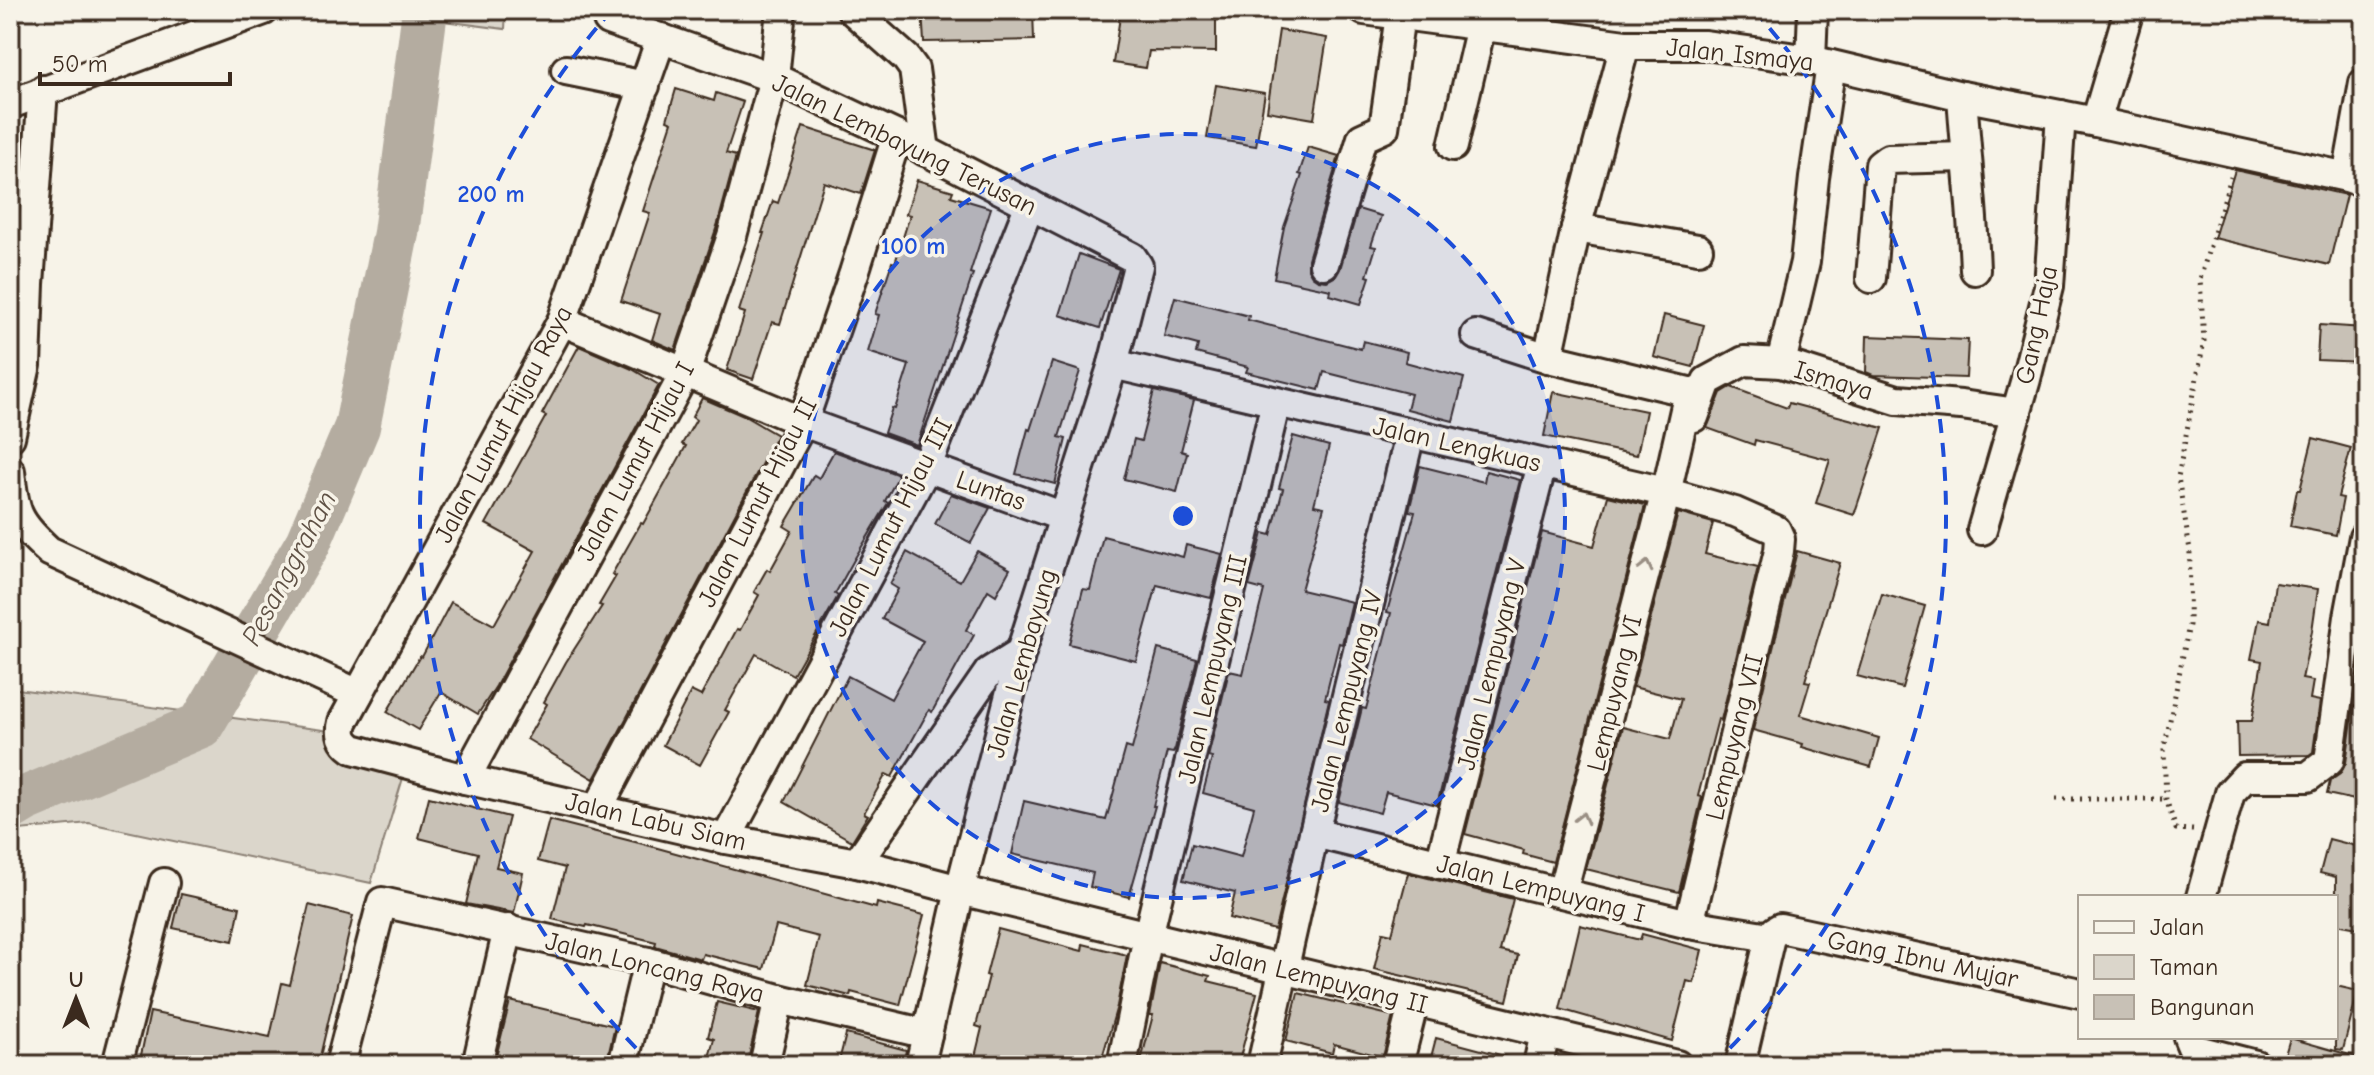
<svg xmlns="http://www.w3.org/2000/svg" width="2374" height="1075" viewBox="0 0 2374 1075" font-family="'Comic Neue',sans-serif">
<rect width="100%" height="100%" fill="#f7f3e8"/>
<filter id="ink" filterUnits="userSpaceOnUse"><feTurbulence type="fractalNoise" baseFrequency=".0125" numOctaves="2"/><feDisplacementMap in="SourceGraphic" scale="16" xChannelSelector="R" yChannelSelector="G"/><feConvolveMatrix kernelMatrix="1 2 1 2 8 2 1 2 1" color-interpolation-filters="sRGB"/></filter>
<g filter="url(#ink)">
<g fill="#dbd6cb" stroke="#8b8074" stroke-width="2">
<polygon points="360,10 506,10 505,29"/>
<polygon points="10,688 323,730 410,755 371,883 89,823 10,831"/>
</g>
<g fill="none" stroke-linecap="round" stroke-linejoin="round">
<polyline stroke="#b4aca0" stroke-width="46" points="10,808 25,799 201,725 308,543 357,427 396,233 425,10"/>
</g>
<g fill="#c8c1b6" stroke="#3b2a1e" stroke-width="2">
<polygon points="922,10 1033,10 1034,40 924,42"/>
<polygon points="1121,10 1216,13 1216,52 1149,51 1146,68 1113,63"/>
<polygon points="1279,30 1327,38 1314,119 1267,111"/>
<polygon points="1216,85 1265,93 1256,146 1207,138"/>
<polygon points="676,89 714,101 716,93 743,102 726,153 736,156 718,223 675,350 652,340 660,314 621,301 650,213 643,211 672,122 667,120"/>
<polygon points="803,127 875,150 861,194 824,182 780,324 772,322 753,379 727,370 745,313 739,311 764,233 762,233 773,201 778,203"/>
<polygon points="1308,147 1339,156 1308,259 1308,269 1312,276 1318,280 1327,281 1336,276 1340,269 1358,209 1381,216 1371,246 1376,247 1367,276 1370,277 1361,304 1330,295 1331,290 1274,278 1284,227 1302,175 1299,174"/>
<polygon points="2235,170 2346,195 2329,265 2214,238"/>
<polygon points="917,180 953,191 951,196 991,208 970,273 973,274 917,445 884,433 892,408 895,409 909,365 868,352 879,315 875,314 892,262 895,263 910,215 906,214"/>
<polygon points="1079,254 1119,269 1100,328 1060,315"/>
<polygon points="1175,297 1249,316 1248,320 1361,349 1363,341 1407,352 1405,362 1464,378 1453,421 1407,409 1411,394 1324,372 1319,390 1246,372 1248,367 1196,353 1198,345 1164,336"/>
<polygon points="1664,315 1704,325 1693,367 1654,357"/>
<polygon points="2319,325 2364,328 2364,362 2317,360"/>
<polygon points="1867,336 1968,340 1966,378 1873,375 1866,372"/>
<polygon points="579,346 632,369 659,385 496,686 478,714 441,692 418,730 387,712 420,656 422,657 451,602 494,625 535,551 486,524 546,416 542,414"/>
<polygon points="1052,362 1080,371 1059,437 1066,439 1055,484 1016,474 1028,429 1030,430"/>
<polygon points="1731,387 1787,408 1789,403 1883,428 1854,515 1816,503 1830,460 1755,440 1754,445 1707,428 1721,393"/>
<polygon points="1154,391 1194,400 1181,451 1187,453 1177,492 1124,479 1134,439 1141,441"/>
<polygon points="1553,392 1646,411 1637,455 1544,436"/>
<polygon points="702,398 746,417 777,435 594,779 527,739 547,704 544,702 566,662 602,606 599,605 616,576 612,574 641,523 643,524 686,446 682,444 696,420 692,417"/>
<polygon points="1293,436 1329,446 1314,505 1324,507 1301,590 1352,602 1342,644 1339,643 1325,699 1329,700 1275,930 1229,918 1235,893 1183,880 1192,844 1241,857 1254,807 1203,793 1212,758 1208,757 1229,671 1243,674 1264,590 1249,586 1263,533 1271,535 1283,489 1279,488"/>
<polygon points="2313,438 2351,448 2338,497 2343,498 2336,535 2290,526 2297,490 2300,490"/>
<polygon points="834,451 899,475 885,501 888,503 855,558 835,594 838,596 793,675 756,654 725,710 729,712 700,765 663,745 691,691 701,696 737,629 740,630 759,595 754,592 767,569 770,571 792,531 784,526 814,475 819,478"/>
<polygon points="1420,466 1484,482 1486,471 1520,480 1437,805 1386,792 1380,813 1339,802 1362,708 1366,709 1391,613 1387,612 1415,512 1409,511"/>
<polygon points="951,494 990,508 971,543 935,524"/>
<polygon points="1608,496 1645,505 1553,862 1523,854 1524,850 1465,834 1542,532 1594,546"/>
<polygon points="1678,513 1713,523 1705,554 1758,567 1721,720 1718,719 1698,796 1702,797 1679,892 1586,869 1623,727 1670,739 1681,699 1633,687"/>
<polygon points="1103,536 1183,557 1186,545 1222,554 1211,598 1157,585 1136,661 1069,644 1083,589 1090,590"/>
<polygon points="977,551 1010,569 996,595 988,590 966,630 974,635 932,712 929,710 892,777 886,774 864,813 868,815 852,841 784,802 848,676 891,699 923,641 882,619 898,589 890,584 907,552 960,581"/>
<polygon points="1797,551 1840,563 1805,681 1810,682 1800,715 1879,738 1871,767 1802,747 1803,744 1753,730"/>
<polygon points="2275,583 2318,589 2312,631 2302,679 2313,681 2310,699 2320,701 2313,752 2309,755 2238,756 2237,721 2252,721 2262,661 2251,659 2259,620 2270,622"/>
<polygon points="1882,594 1925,606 1902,688 1857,676"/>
<polygon points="1158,649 1197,659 1175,749 1173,753 1167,752 1153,806 1155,806 1129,897 1090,887 1093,873 1012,854 1024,801 1106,820 1126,747 1132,749"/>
<polygon points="2354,706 2364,708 2364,802 2327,794 2330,781 2340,774 2346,763"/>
<polygon points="429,797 509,817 496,867 523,873 514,913 466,904 478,853 419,838"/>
<polygon points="549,820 643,844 876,908 877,903 924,915 900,1005 851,992 850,996 807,985 819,937 776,926 764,969 703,954 701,959 655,946 656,942 587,925 586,927 552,919 565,868 538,861"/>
<polygon points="2329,839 2364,848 2364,890 2358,928 2336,924 2336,877 2320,873"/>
<polygon points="1408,873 1513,899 1500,951 1518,955 1507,1001 1374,969 1383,932 1392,934"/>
<polygon points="181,894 240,907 233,941 173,928"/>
<polygon points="309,905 353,916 318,1065 139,1065 150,1012 270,1037 282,983 290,985"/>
<polygon points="1580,925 1640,940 1642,934 1702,950 1694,983 1687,981 1672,1041 1560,1009"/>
<polygon points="998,929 1082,951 1083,944 1127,955 1117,1006 1100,1065 973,1065 982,1028 976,1026 989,976 986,975"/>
<polygon points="1160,963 1210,976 1208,981 1257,993 1238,1065 1140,1065 1153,1015 1150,1015"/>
<polygon points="2336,986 2358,991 2343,1050 2336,1049"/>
<polygon points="1298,993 1393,1016 1383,1057 1334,1044 1332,1053 1286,1041"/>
<polygon points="510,1001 615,1026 606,1065 494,1065"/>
<polygon points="717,1002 759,1012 747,1065 707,1065 714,1039 708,1037"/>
<polygon points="846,1034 906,1050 903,1065 838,1065"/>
<polygon points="1436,1038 1512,1058 1511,1065 1429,1065"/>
<polygon points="2290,1038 2364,1059 2364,1065 2282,1065"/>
</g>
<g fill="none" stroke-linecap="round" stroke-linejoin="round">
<g stroke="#3b2a1e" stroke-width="34">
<g id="minor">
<polyline points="852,10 906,58 914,69 925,151"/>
<polyline points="1364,10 1625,45 1705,45 1811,60 1962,96 2096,122 2347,177 2364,183"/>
<polyline points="608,20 774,78 897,136 1132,257 1138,266 1113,364 1021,652 960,890 920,1065"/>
<path d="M661 38 562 321 343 722C340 734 342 741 353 749L465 779 726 839 857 863 960 890 1677 1065"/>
<polyline points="1811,60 1813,10"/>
<polyline points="566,70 645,86"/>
<path d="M1962 96C1966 155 1973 212 1975 270"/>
<polyline points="10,104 264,10"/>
<polyline points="2096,122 2129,10"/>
<polyline points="1453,146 1481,26"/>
<polyline points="2347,177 2364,83"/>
<polyline points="1576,228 1698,249"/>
<polyline points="1324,264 1362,138 1384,128 1400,15"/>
<polyline points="1871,278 1880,165 1888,159 1966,157"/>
<polyline points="562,321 803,422 1064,517"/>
<polyline points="1476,335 1548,358 1689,392 1670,476 1562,893"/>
<polyline points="1548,358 1576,228 1625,45"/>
<polyline points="1781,363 1805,262 1814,178 1831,65"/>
<polyline points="1113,364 1665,492 1735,512 1776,530 1780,539 1779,551 1689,924"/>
<polyline points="1694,417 1707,381 1744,361 1781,363 1897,400 1961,405 2017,413"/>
<polyline points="10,437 26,365 29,284 43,90"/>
<path d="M10 471C14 513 17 522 49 551L358 694"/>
<polyline points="1982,530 2026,379 2049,286 2061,115"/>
<polyline points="465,779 685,373 732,236 774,78 781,10"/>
<polyline points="598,808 803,422 854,273 897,136"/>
<polyline points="1314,833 1689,924 1770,937"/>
<polyline points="726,839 927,466 1030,204"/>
<polyline points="857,863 989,672 1021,652"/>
<polyline points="1440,864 1542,464"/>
<polyline points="2201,897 2230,793 2245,777 2308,777 2329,761 2349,617 2364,537"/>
<polyline points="1770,937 1775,931 1780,928 2080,993"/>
<polyline points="2188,1037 2193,1049 2256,1065"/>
<polyline points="117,1065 164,883"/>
<polyline points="340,1065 382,902 648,962 779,999 927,1034"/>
<polyline points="477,1065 508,929"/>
<polyline points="623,1065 648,962"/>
<polyline points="764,1065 779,999"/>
<polyline points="1122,1065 1148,936 1276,402"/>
<polyline points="1262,1065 1314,833 1410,434"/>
<polyline points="1398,1065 1414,1001"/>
<polyline points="1538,1065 1545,1033"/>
<polyline points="1740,1065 1770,937"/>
</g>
</g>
<g stroke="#3b2a1e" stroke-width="5" stroke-dasharray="2 6" stroke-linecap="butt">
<polyline points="2056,799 2166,799"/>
<polyline points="2193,830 2176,829 2166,799 2164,750 2189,625 2190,550 2178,477 2204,341 2200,279 2231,177"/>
</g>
<use href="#minor" stroke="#f7f3e8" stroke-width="28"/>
</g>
<defs><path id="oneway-chevron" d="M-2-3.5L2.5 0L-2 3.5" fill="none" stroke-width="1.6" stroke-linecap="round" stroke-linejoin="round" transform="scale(2)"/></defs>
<g stroke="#998e83">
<use href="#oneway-chevron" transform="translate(1646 566) rotate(-76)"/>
<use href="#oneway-chevron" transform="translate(1582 818) rotate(-76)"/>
</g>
</g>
<circle cx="1183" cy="516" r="382" fill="#1d4ed8" fill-opacity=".12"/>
<g fill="none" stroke="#1d4ed8" stroke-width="4" stroke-dasharray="14 10">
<circle cx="1183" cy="516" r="382"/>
<path d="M653 1065A763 763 0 0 1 612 10M1754 10A763 763 0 0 1 1713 1065"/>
</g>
<g text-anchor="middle" stroke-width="7" stroke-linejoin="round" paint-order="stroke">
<g font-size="26" fill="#3b2a1e" stroke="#f7f3e8">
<text transform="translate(1740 54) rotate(6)" y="9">Jalan Ismaya</text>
<text transform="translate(905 144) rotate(26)" y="9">Jalan Lembayung Terusan</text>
<text transform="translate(2036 325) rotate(-78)" y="9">Gang Haja</text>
<text transform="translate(1834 380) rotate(17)" y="9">Ismaya</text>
<text transform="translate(503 424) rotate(-62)" y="9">Jalan Lumut Hijau Raya</text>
<text transform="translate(1457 444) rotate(13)" y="9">Jalan Lengkuas</text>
<text transform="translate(635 461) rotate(-62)" y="9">Jalan Lumut Hijau I</text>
<text transform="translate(991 490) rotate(20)" y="9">Luntas</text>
<text transform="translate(757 502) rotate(-63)" y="9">Jalan Lumut Hijau II</text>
<text transform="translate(890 527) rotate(-63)" y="9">Jalan Lumut Hijau III</text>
<text transform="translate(1021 663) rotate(-74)" y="9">Jalan Lembayung</text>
<text transform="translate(1491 664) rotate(-76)" y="9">Jalan Lempuyang V</text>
<text transform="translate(1212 669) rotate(-77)" y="9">Jalan Lempuyang III</text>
<text transform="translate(1614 693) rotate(-76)" y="9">Lempuyang VI</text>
<text transform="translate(1346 701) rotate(-76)" y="9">Jalan Lempuyang IV</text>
<text transform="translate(1734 737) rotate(-76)" y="9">Lempuyang VII</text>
<text transform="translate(656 821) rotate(13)" y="9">Jalan Labu Siam</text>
<text transform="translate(1541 888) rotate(14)" y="9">Jalan Lempuyang I</text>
<text transform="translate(1923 959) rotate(12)" y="9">Gang Ibnu Mujar</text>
<text transform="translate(655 967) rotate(14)" y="9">Jalan Loncang Raya</text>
<text transform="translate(1319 978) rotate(14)" y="9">Jalan Lempuyang II</text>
</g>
<g font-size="28" font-style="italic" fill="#5f5145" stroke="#f7f3e8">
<text transform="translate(288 568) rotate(-62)" y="10">Pesanggrahan</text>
</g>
</g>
<circle cx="1183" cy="516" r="12" fill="#1d4ed8" stroke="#f7f3e8" stroke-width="4"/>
<g font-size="24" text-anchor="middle" font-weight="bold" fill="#1d4ed8" stroke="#f7f3e8" stroke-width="7" stroke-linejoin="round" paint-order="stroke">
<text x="491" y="202">200 m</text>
<text x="913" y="254">100 m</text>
</g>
<rect width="2374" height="1075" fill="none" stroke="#f7f3e8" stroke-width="40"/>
<rect x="20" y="20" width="2334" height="1035" fill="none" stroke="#3b2a1e" stroke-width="3" filter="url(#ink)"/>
<rect x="2078" y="895" width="260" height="144" fill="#f7f3e8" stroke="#aca397" stroke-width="2"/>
<rect x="2094" y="921" width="40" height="12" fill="#f7f3e8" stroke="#aca397" stroke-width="2"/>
<text x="2150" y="935" font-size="24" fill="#3b2a1e">Jalan</text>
<rect x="2094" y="955" width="40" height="24" fill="#dbd6cb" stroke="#aca397" stroke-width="2"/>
<text x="2150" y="975" font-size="24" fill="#3b2a1e">Taman</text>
<rect x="2094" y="995" width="40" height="24" fill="#c8c1b6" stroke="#aca397" stroke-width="2"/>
<text x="2150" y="1015" font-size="24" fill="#3b2a1e">Bangunan</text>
<g transform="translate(76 999)" stroke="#f7f3e8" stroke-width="6" paint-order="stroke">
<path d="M0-6L14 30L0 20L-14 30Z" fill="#3b2a1e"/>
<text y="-12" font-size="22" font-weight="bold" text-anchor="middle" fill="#3b2a1e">U</text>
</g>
<path d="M40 72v12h190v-12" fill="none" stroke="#3b2a1e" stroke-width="4"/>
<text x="52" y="72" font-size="24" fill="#3b2a1e" stroke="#f7f3e8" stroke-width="6" paint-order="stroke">50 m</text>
</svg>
